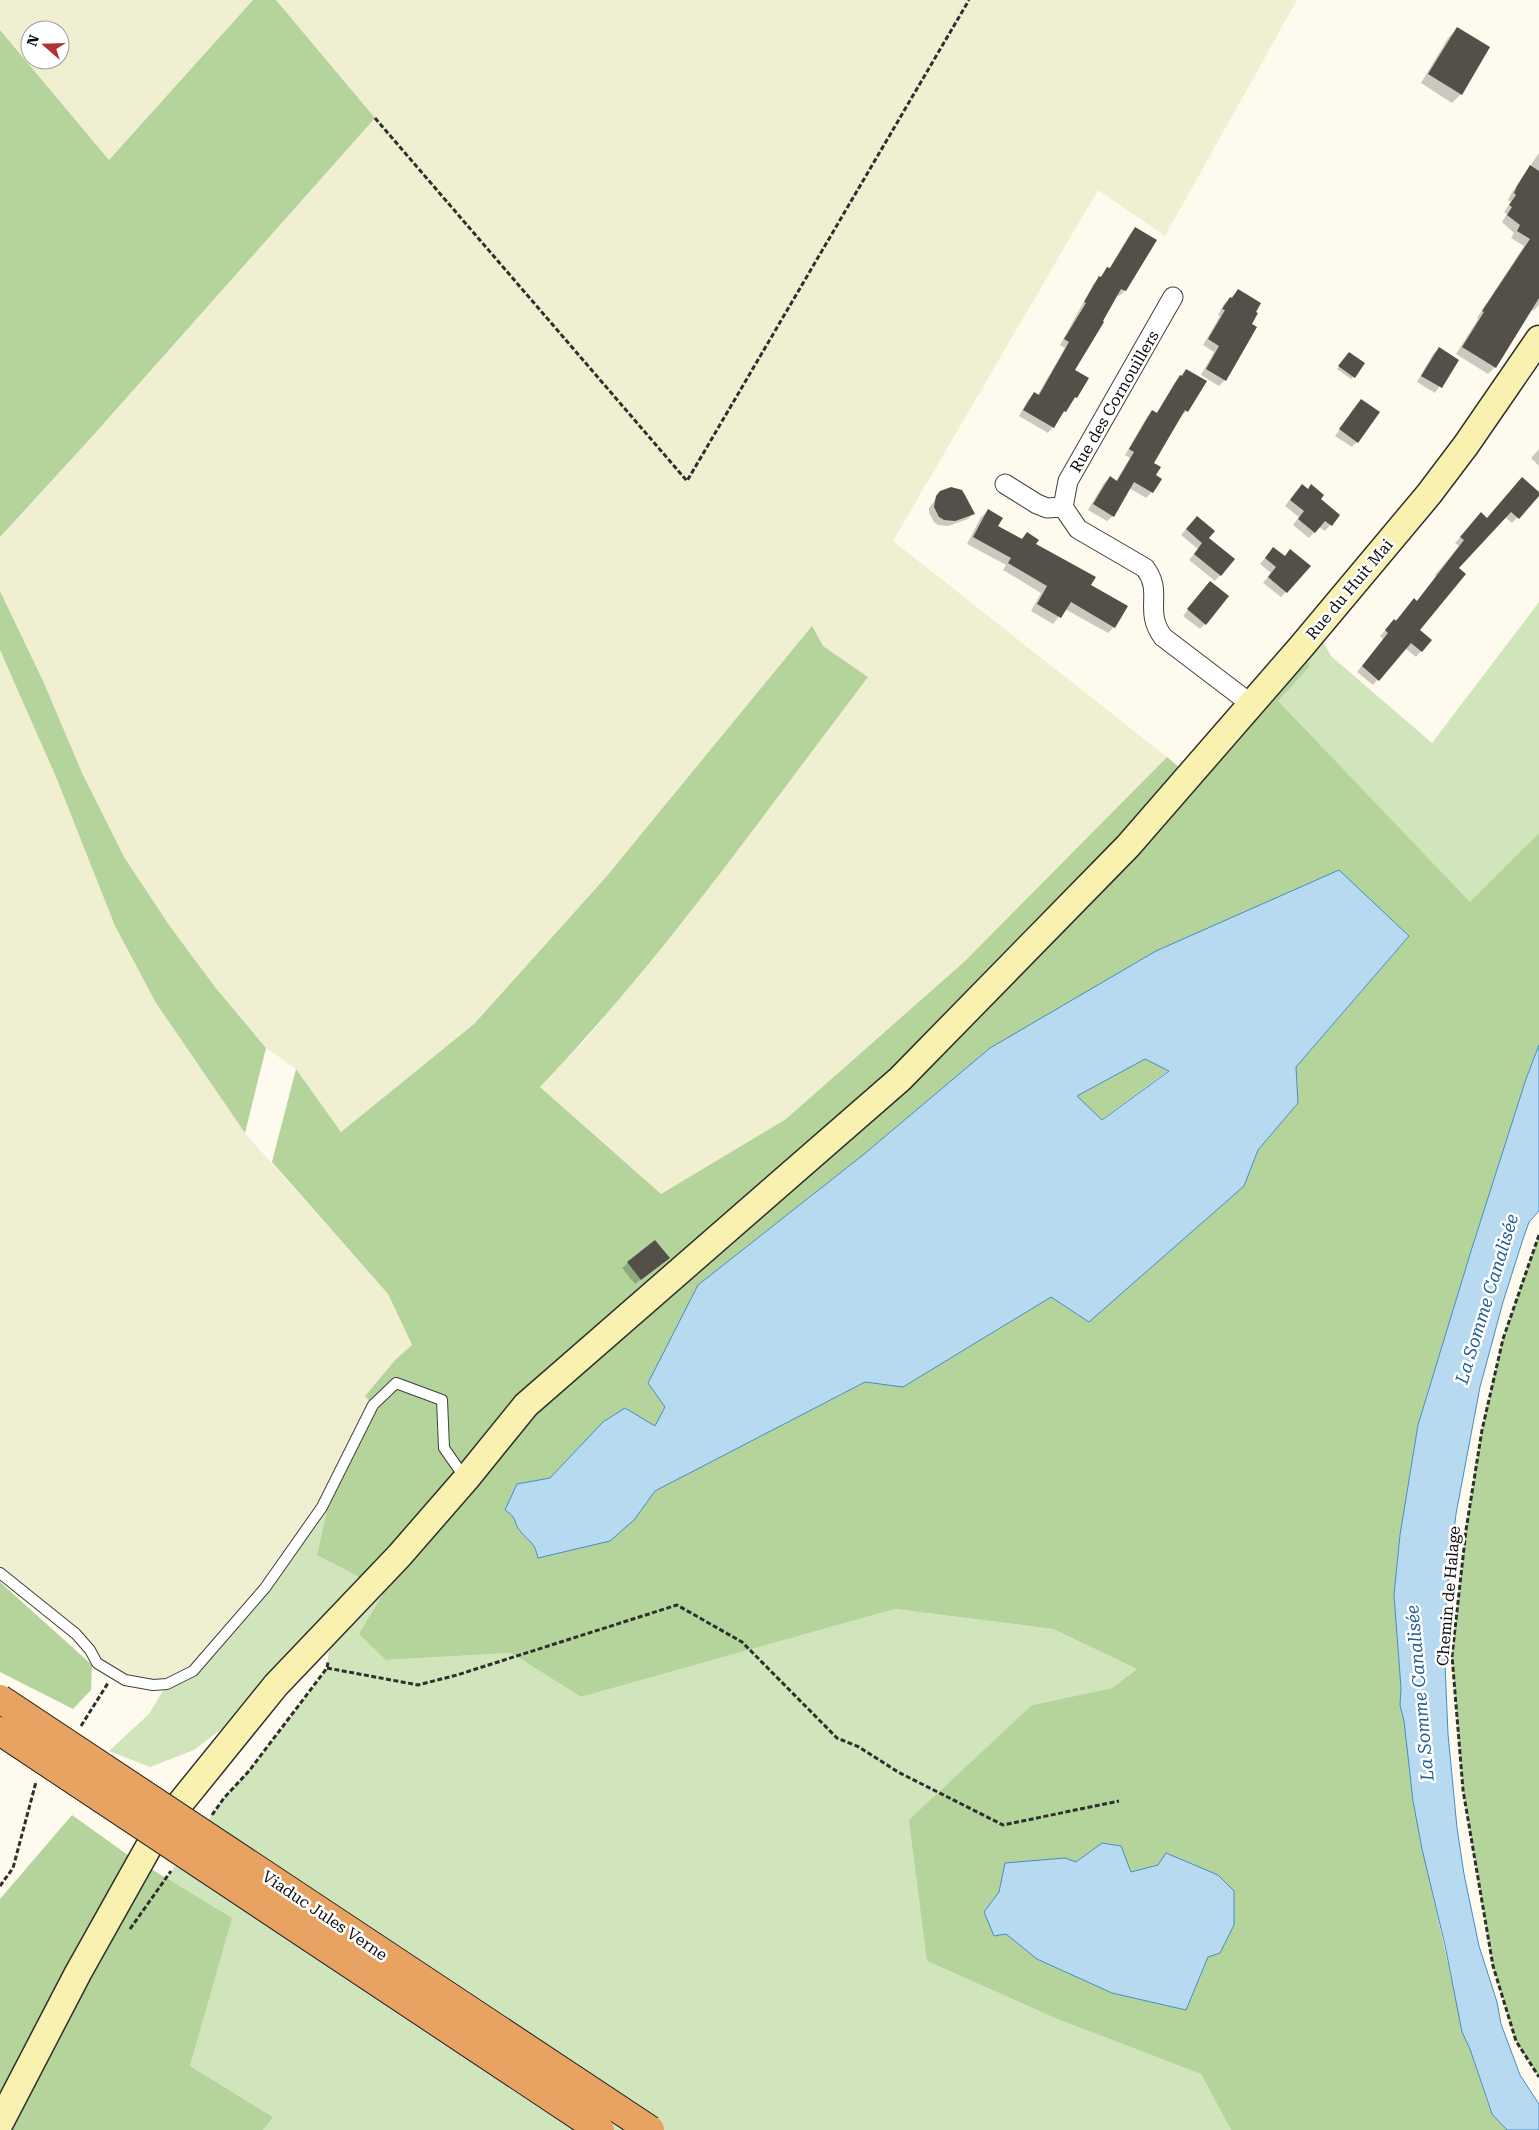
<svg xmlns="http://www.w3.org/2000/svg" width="1539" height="2130" viewBox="0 0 1539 2130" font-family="'Roboto Serif',serif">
<rect width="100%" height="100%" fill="#fefbee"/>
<g fill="#f1efd1" fill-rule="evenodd">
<path d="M0 0H253L109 160 0 30ZM30 30H60V60H30Z"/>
<polygon points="276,0 1297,0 1165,236 1098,190 893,541 1167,757 964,962 786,1119 661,1195 540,1087 588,1037 689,912 867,676 823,646 812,627 606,877 474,1024 341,1132 296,1069 266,1048 215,987 169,925 124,857 83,775 44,683 0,591 0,537 89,440 375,118"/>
<polygon points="0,650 56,777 115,926 156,1003 245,1133 388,1294 412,1346 396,1359 365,1396 373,1405 345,1461 265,1588 193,1671 167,1684 125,1680 97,1663 90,1649 0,1573"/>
</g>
<g fill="#d0e5bb">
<polygon points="1539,602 1539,833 1470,903 1277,701 1310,666 1307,658 1321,638 1331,656 1432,743"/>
<polygon points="332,1487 317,1555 357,1576 382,1597 387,1660 511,1653 581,1697 895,1609 1053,1629 1137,1669 1112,1688 1032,1705 927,1961 1057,2019 1201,2074 1231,2130 263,2130 273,2117 190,2066 231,1918 166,1879 224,1798 257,1761 327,1669 329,1646 194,1750 150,1767 109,1751 149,1714 167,1684 193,1671 236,1622"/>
</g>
<g fill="#b4d49c" fill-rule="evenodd">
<polygon points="253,0 276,0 375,118 89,440 0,537 0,30 109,160"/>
<polygon points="0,591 44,683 83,775 124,857 169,925 215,987 266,1048 245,1133 156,1003 115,926 56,777 0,650"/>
<path d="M812 626 823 646 868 677C762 816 661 961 540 1087L661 1194 786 1119 964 962 1167 757 1192 778 1307 658 1310 666 1278 701 1470 902 1539 833V1045L1526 1079 1471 1251 1418 1425 1400 1535 1394 1595 1401 1688 1400 1705 1404 1721 1418 1829 1459 2013 1462 2032 1470 2049 1487 2101 1492 2114 1507 2130H1231L1201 2074 1057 2019 927 1961 909 1820 1032 1705 1112 1688 1137 1669 1053 1629 895 1609 581 1697 511 1653 386 1660 359 1634 382 1596 357 1576 317 1555 332 1487 373 1405 365 1396 396 1359 412 1345 388 1294 272 1162 296 1069 341 1132 474 1024 606 877ZM1409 936 1296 1067 1298 1103 1258 1150 1244 1186 1051 1297 903 1387 865 1382 655 1491 634 1520 534 1544C510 1522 514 1516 517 1484L550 1478 603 1422 625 1408 655 1427 665 1407 648 1383 698 1285 863 1155 990 1048ZM1121 1846 1131 1872 1158 1865 1208 1957 1186 2010 1112 1993 1037 1959 1006 1934 984 1912 999 1892Z"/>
<polygon points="1145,1059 1169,1070 1101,1120 1077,1096"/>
<polygon points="1539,1235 1539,2077 1516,2041 1493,1966 1463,1790 1452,1656 1466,1530 1482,1430 1503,1339"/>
<polygon points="0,1582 92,1665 91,1690 73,1709 0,1672"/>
<polygon points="72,1815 125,1853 232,1918 190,2066 273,2117 263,2130 0,2130 0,1899"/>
</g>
<g fill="#b7daf1" stroke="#458dc1" fill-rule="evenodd">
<path d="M1339 870 1409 936 1296 1067 1298 1103 1258 1150 1244 1186 1089 1322 1051 1297 903 1387 865 1382 655 1491 634 1520 610 1541 538 1558C534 1541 531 1544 521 1532 512 1522 519 1519 505 1510L517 1484 550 1478 603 1422 625 1408 655 1426 665 1407 648 1383 698 1285 863 1155 990 1048 1156 951ZM1145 1059 1169 1071 1102 1120 1077 1096Z"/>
<polygon points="1539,1045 1539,1211 1529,1222 1523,1239 1503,1302 1480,1387 1456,1514 1447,1590 1444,1641 1448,1734 1457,1828 1464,1874 1479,1946 1497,2002 1501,2024 1520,2075 1539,2104 1539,2130 1507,2130 1492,2114 1470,2049 1462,2032 1445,1945 1422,1849 1413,1801 1404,1721 1400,1705 1401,1688 1394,1595 1400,1535 1418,1425 1471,1251 1526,1079"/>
<polygon points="1102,1843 1121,1846 1131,1872 1158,1865 1166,1853 1218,1875 1234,1891 1234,1925 1220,1953 1208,1957 1186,2010 1112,1993 1037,1959 1006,1934 994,1936 984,1912 999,1892 1005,1863 1065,1858 1076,1862"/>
</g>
<g fill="#0003">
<polygon points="1457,29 1461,94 1452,103 1421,83 1448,38"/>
<polygon points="1539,153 1539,305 1533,311 1531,310 1495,367 1488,374 1456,354 1478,319 1477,318 1524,246 1511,238 1514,233 1502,222 1507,214 1504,212 1511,202 1508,200 1511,194"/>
<polygon points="1136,229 1155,240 1125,291 1119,296 1116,295 1074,370 1076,397 1048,433 1019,416 1028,400 1034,394 1037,396 1065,348 1060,345 1094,283 1109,269 1130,234"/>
<polygon points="1238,291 1225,380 1219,386 1201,375 1214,352 1203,345 1220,316 1218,315 1224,304"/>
<polygon points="1439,349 1457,360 1435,393 1417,382 1433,354"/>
<polygon points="1347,356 1354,377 1351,379 1337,369"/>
<polygon points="1186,370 1187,411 1180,416 1152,464 1154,476 1152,492 1146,498 1129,488 1113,516 1107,521 1088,510 1104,483 1110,478 1116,481 1130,458 1125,455 1147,417 1153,412 1156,414 1175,382"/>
<polygon points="1361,400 1357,442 1352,447 1335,436"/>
<polygon points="1539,449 1539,466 1531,458"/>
<polygon points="1296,491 1319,499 1339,515 1325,531 1319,527 1309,538 1293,525 1299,517 1285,506"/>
<polygon points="941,492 973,513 968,519 948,526 938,525 934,522 929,513 929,508"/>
<polygon points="1539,493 1512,523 1505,517 1457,568 1418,630 1421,651 1416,657 1405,648 1373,685 1357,672 1383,639 1380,636 1389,626 1416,602 1436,577 1435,575 1459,546 1455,543 1476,520 1487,520"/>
<polygon points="988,511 997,527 1021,540 1027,534 1034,545 1089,585 1114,627 1108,633 1065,609 1053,624 1031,611 1041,593 1003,570 1006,565 967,544 981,517"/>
<polygon points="1191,523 1233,560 1215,581 1189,560 1198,549 1181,535"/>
<polygon points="1290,551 1286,592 1281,597 1263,583 1271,573 1260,564 1268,554 1284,557"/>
<polygon points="1205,588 1205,624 1200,629 1183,616"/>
<polygon points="628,1263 662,1263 635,1284 622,1268"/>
</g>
<g fill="#554f4a">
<polygon points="1457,27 1490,47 1462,95 1428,74"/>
<polygon points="1530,165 1539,171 1539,298 1496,368 1462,347 1484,312 1482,311 1530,239 1517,231 1520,225 1507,215 1512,207 1509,205 1516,195 1514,193 1517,186"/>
<polygon points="1135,227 1157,240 1126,291 1121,289 1103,321 1104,322 1075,370 1089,378 1077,398 1075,397 1066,412 1064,411 1054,428 1023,410 1034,392 1039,395 1069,342 1064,339 1086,303 1084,302 1099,276 1101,277 1107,267 1110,268"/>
<polygon points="1238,289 1261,303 1256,312 1258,313 1252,324 1257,327 1226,381 1206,369 1219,346 1208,339 1225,310 1222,309 1230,297 1232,298"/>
<polygon points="1439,347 1459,360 1442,388 1421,376"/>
<polygon points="1349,352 1365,363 1355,378 1338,366"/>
<polygon points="1186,369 1207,381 1188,412 1185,410 1154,463 1161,467 1156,475 1162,479 1153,493 1134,482 1114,517 1093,504 1110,476 1117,481 1134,452 1129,449 1152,410 1157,413 1180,375 1182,376"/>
<polygon points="1361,399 1380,412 1358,443 1339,429"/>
<polygon points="1522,477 1539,492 1539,496 1519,519 1511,512 1459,568 1466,574 1420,630 1432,640 1422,652 1411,643 1379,681 1362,666 1388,633 1385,630 1394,619 1396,621 1414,598 1417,601 1464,540 1460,537 1481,512 1487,518"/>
<polygon points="1302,484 1308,489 1311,484 1324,495 1321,499 1340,515 1332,526 1325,521 1315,533 1298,519 1304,511 1290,500"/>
<polygon points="951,487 962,490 965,495 975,514 955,521 944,520 939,517 934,507 936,496 940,491"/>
<polygon points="988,509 1003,518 998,526 1022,539 1027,532 1039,540 1036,544 1096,577 1091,585 1128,606 1115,628 1071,602 1061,618 1037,604 1047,586 1008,563 1011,558 973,537"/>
<polygon points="1197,516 1215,531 1209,538 1235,559 1221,576 1194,554 1202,543 1186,529"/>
<polygon points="1273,547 1285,556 1290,549 1311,566 1287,593 1268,577 1276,567 1265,558"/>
<polygon points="1210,581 1229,596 1206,625 1187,609"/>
<polygon points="655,1240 670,1258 641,1280 627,1262"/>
</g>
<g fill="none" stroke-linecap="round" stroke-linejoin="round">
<g stroke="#404040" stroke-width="12">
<polyline id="lane" points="0,1573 76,1634 90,1650 97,1663 125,1680 153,1685 167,1684 193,1671 265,1588 322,1507 373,1405 396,1383 442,1400 444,1448 465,1478"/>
</g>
<g stroke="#404040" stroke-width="21">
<g id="street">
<path d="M1173 297 1068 481 1063 507 1078 529 1145 568C1164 593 1143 610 1163 637L1251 704"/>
<polyline points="1005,484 1037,504 1047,508 1063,507"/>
</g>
</g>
<g stroke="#2f2f2f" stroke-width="29">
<polyline id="secondary" points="0,2123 78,1973 157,1832 276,1685 399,1556 466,1479 526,1405 900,1079 1128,846 1301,647 1429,494 1466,445 1539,339"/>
</g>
<g stroke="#2f2f2f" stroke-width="3" stroke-dasharray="5 2.5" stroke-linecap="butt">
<polyline points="375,118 687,481 969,0"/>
<polyline points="1539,1235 1503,1339 1482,1430 1466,1530 1452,1656 1463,1790 1493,1966 1516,2041 1539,2077"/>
<polyline points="327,1668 418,1685 457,1675 677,1605 742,1642 837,1738 859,1747 898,1772 1003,1825 1119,1801"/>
<polyline points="81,1726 108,1683"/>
<polyline points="212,1815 224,1798 249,1771 327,1668 328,1662"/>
<polyline points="0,1886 13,1868 36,1782"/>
<polyline points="130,1929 171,1871"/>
</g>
<use href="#lane" stroke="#fff" stroke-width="10"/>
<use href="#street" stroke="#fff" stroke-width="19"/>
<use href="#secondary" stroke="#f8f1af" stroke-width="26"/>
<g stroke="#1e1e1e" stroke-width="30" stroke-linecap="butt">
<g id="highway-bridge">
<polyline points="0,1699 650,2130"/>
<polyline points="0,1731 600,2130"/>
</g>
</g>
<use href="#highway-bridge" stroke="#e8a262" stroke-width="28"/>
</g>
<g text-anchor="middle" stroke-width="5" stroke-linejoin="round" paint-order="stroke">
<g font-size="16" fill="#0d0d0d" stroke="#fff">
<text transform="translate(1114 401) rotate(-60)" y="6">Rue des Cornouillers</text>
<text transform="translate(1349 589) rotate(-50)" y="6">Rue du Huit Mai</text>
<text transform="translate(1448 1596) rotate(-85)" y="6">Chemin de Halage</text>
<text transform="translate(325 1915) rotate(34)" y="6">Viaduc Jules Verne</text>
</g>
<g font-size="18" font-style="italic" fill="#215f94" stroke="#fff">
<text transform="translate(1487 1299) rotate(-73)" y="6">La Somme Canalisée</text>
<text transform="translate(1420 1693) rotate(-95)" y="6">La Somme Canalisée</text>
</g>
</g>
<g transform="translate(45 45) rotate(290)"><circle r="24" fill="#ffffff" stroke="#9e9e9e"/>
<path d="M0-4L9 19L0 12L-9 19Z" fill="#b13135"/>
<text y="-8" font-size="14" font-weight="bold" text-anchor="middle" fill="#0d0d0d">N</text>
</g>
</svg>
